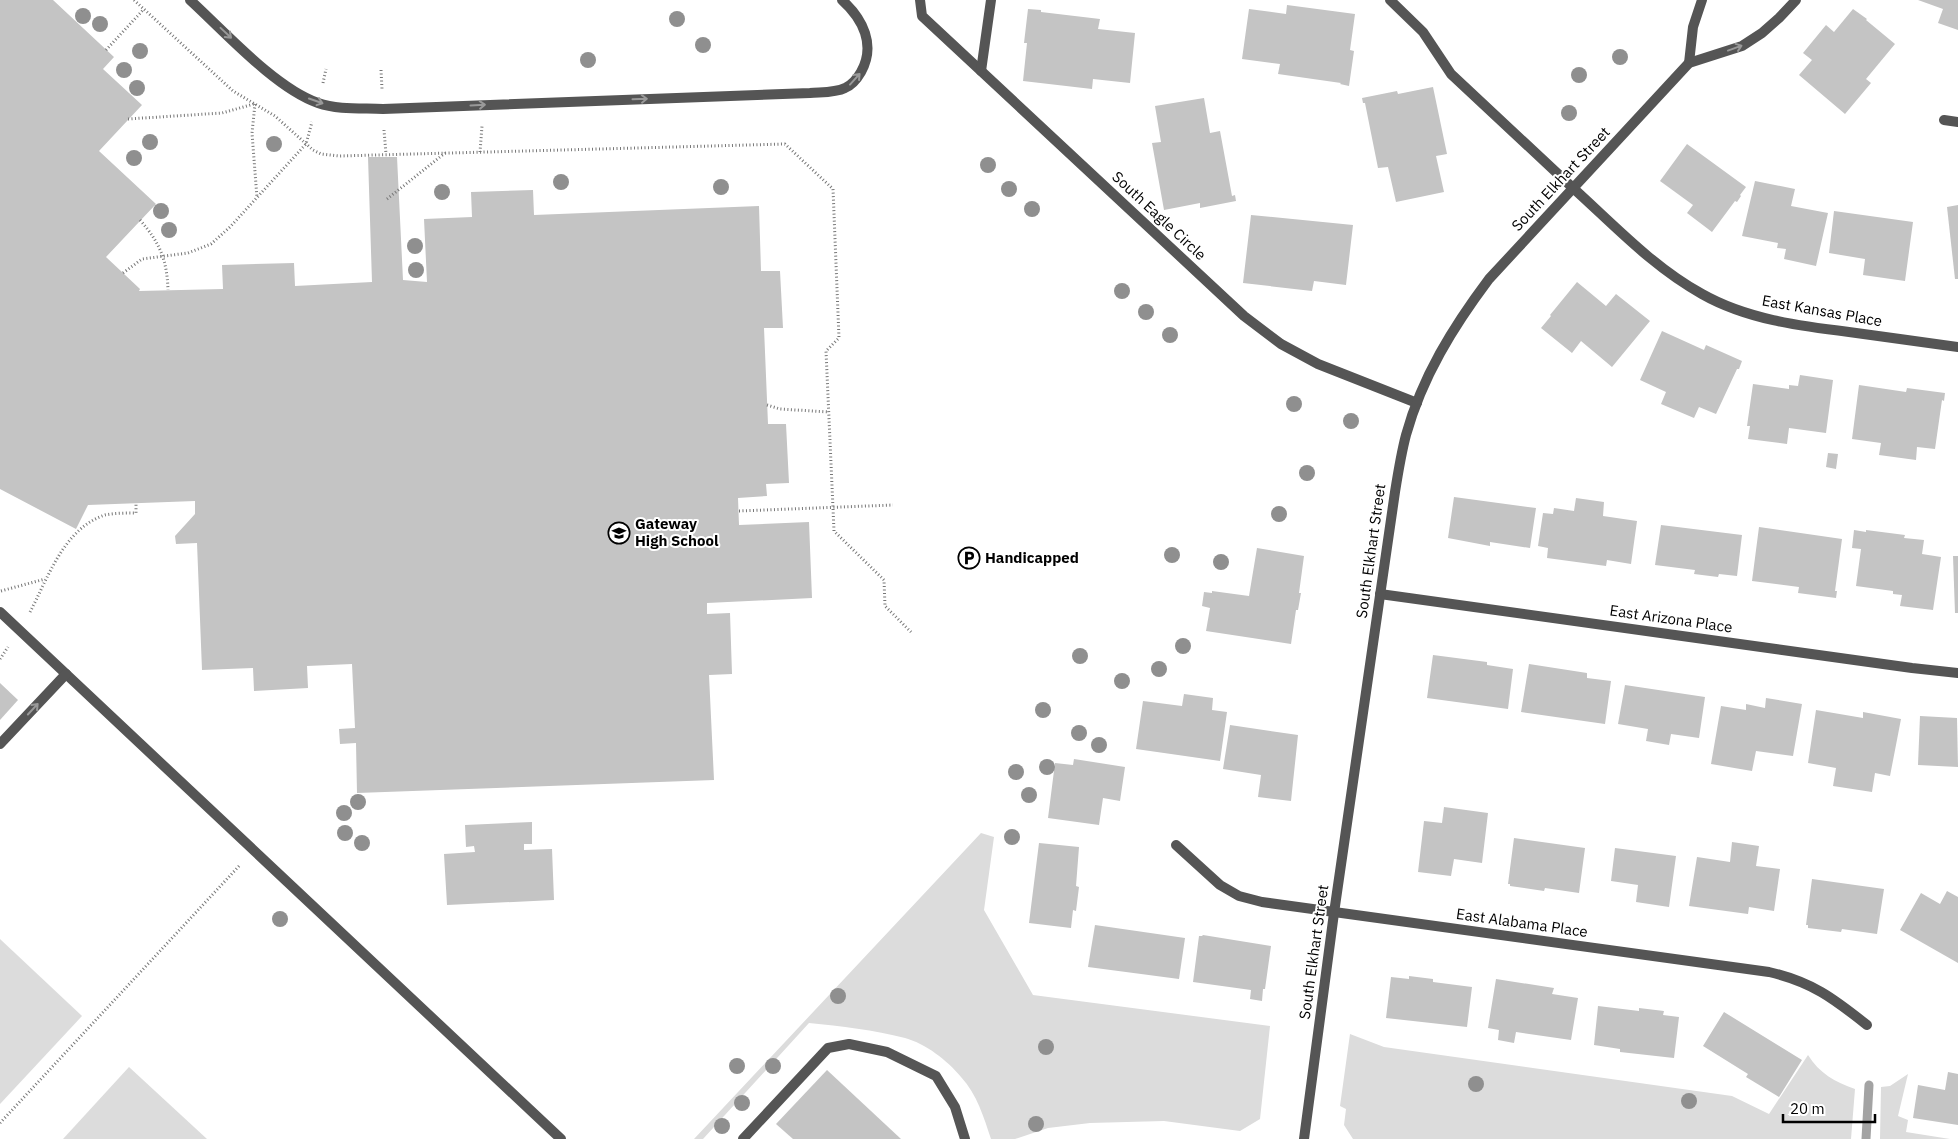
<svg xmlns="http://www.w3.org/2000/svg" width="1958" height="1139" viewBox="0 0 1958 1139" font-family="'IBM Plex Sans',sans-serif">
<rect width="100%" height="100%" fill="#fff"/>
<g fill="#dcdcdc">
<path d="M981 833 994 837 984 910 1033 995 1270 1026 1260 1119 1240 1131 1164 1121 1090 1123 1048 1128 1015 1139H991C984 1118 977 1094 961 1077 947 1060 926 1044 905 1038 874 1030 841 1026 809 1023L703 1139H694Z"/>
<polygon points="0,939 82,1016 0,1104"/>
<path d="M1350 1034 1384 1047 1732 1096 1769 1114 1808 1055C1819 1073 1835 1082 1855 1089L1851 1139H1353L1344 1125 1346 1109 1340 1106Z"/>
<polygon points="129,1067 207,1139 63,1139"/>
<polygon points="1908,1074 1898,1116 1908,1120 1906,1132 1950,1139 1880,1139 1881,1087 1890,1086"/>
</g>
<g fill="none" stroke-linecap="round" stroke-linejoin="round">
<polyline stroke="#a3a3a3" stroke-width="9" points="1866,1139 1869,1085"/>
</g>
<g fill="#c4c4c4">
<polygon points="0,0 53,0 114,57 103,69 142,105 99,151 156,204 106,257 140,289 139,291 223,289 222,265 294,263 295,286 372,282 368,157 397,157 403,280 427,282 424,219 472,217 471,192 533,190 534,215 759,206 761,271 780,271 783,328 764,328 768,424 786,424 789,483 766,484 767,496 738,498 739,525 809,522 812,598 707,603 707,614 730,613 732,674 709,675 714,780 357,793 356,743 340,744 339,729 355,728 352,664 307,666 308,688 254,691 253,668 202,670 197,543 176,544 175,536 195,514 195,501 88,505 76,529 0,489"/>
<polygon points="1918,0 1958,0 1958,30 1938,23 1943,9"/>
<polygon points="1287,5 1355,14 1350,50 1354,51 1349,86 1340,84 1341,83 1278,74 1280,64 1242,59 1249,9 1286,14"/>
<polygon points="1028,9 1041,10 1041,12 1100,19 1098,29 1135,33 1130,83 1093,79 1092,89 1023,81 1027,43 1024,43"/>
<polygon points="1853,9 1867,19 1866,20 1895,44 1866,79 1871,83 1845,114 1799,75 1812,60 1803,53 1826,25 1834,32"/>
<polygon points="1433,87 1447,154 1436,156 1444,192 1396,202 1388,167 1378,168 1365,103 1363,103 1362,98 1397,91 1398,94"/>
<polygon points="1204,98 1210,133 1220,131 1232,196 1235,195 1236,201 1200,208 1200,203 1164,210 1152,143 1161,142 1155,106"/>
<polygon points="1687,144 1746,187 1740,195 1741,196 1737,202 1735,201 1712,232 1687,213 1693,205 1660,181"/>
<polygon points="1755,181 1795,189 1791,206 1828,213 1816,266 1784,259 1786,249 1777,248 1778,243 1742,236"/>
<polygon points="1958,205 1958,279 1955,279 1947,207"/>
<polygon points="1834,211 1913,222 1905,281 1863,275 1865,259 1829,253"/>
<polygon points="1251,215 1353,225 1346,285 1314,281 1312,291 1243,283"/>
<polygon points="1577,282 1606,306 1616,294 1650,321 1612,367 1581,341 1572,353 1541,328 1551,316 1550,315"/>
<polygon points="1662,331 1704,350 1706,345 1742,361 1739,369 1737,369 1716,414 1699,407 1694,418 1661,404 1666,392 1640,380"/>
<polygon points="1800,375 1833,380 1826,433 1789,428 1787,444 1748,439 1750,426 1747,426 1753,384 1789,389 1789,385 1798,386"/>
<polygon points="1859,385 1906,392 1907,388 1945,393 1944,401 1942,400 1935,449 1917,447 1916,460 1879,455 1881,443 1852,439"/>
<polygon points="1828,453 1838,454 1836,469 1826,467"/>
<polygon points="1454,497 1536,508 1530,548 1490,542 1490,546 1448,538"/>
<polygon points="1576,498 1604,502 1603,516 1637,521 1631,564 1607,560 1606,566 1547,558 1548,548 1538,546 1543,513 1553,514 1554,508 1574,511"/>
<polygon points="1661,525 1742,535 1737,576 1719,574 1718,577 1694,574 1695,570 1655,565"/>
<polygon points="1759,527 1842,539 1835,591 1837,591 1836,598 1798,593 1799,587 1752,581"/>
<polygon points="1854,530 1866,532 1866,530 1905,535 1904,538 1924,540 1922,554 1941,557 1933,610 1900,606 1902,595 1893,594 1893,591 1856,586 1861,549 1852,548"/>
<polygon points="1257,548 1304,556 1299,593 1301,593 1298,610 1296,610 1291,644 1206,631 1210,608 1202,606 1204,592 1212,593 1212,591 1249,596"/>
<polygon points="1953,556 1958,556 1958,613 1955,613"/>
<polygon points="1433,655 1487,662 1487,665 1513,669 1508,709 1427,698"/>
<polygon points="1529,664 1587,673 1587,678 1611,681 1605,724 1521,712"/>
<polygon points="0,683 18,700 0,720"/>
<polygon points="1625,685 1705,697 1699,738 1671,734 1669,745 1646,741 1648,729 1618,724"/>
<polygon points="1184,694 1213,698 1212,710 1227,712 1220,761 1136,749 1143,701 1182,706"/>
<polygon points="1766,698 1802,704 1793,756 1756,751 1752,771 1711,764 1721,706 1746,710 1746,704 1765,708"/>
<polygon points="1816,710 1863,718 1863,712 1901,719 1890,776 1875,773 1872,792 1833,786 1836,768 1808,763"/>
<polygon points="1920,716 1957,718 1958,767 1918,765"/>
<polygon points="1230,725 1298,735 1291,801 1258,797 1261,775 1223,769"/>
<polygon points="1074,759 1125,767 1120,801 1103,798 1099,825 1048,818 1055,763 1073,765"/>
<polygon points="1444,807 1488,813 1482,863 1454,859 1451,876 1418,872 1424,821 1442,823"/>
<polygon points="532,822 532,844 524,844 524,850 552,849 554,900 447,905 444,854 475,852 474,846 466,847 465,825"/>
<polygon points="1514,838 1585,848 1579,893 1545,888 1544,891 1510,886 1510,884 1508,884"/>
<polygon points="1732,842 1759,846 1756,866 1780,869 1774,911 1749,907 1748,914 1689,906 1697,857 1730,862"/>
<polygon points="1039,843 1079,847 1076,886 1079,887 1076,911 1073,910 1071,928 1029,923"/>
<polygon points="1615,848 1676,856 1669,907 1636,902 1638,885 1611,881"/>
<polygon points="1812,879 1884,889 1877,934 1842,929 1841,932 1808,928 1808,925 1806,925"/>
<polygon points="1947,891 1958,897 1958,963 1900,930 1921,893 1940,904"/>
<polygon points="1095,925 1185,938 1179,979 1088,967"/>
<polygon points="1203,935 1271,946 1265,989 1263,989 1262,1001 1250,999 1251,990 1193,982 1199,936 1202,936"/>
<polygon points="1409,976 1433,979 1433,982 1472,987 1467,1027 1386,1018 1391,977 1409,979"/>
<polygon points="1496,979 1554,988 1552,994 1578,998 1571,1040 1516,1032 1514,1043 1498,1040 1499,1030 1488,1028"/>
<polygon points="1598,1006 1639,1011 1639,1008 1664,1011 1663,1015 1679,1017 1674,1058 1620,1052 1620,1049 1594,1045"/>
<polygon points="1724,1012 1802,1060 1779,1097 1746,1077 1748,1074 1703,1046"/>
<polygon points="827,1070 901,1139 793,1139 776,1124"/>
<polygon points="1948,1072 1958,1074 1958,1125 1913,1118 1918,1085 1945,1090"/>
</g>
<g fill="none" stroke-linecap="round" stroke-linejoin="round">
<g stroke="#777" stroke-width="3" stroke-dasharray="1 2.5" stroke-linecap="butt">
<polyline points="134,0 233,91 275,116 313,150 321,154 339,156 785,144 833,189 839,338 826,351 834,531 884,580 885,606 911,632"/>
<polyline points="106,50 144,9"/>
<polyline points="381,70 382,89"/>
<polyline points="323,83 326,69"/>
<polyline points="255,104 252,133 257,198"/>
<polyline points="128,119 222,113 254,104"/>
<polyline points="384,130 386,154"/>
<polyline points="480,152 482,126"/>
<polyline points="387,199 445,153"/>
<path d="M140 220C160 243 167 260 168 290"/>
<polyline points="123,273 142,259 188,253 211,244 230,227 306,144 312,122"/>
<polyline points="767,405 780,409 829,412"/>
<polyline points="739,511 893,505"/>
<polyline points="1,591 45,579"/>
<path d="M30 612C48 578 64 528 105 515 115 513 126 513 136 513V503"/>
<polyline points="0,659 8,647"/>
<polyline points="0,1123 240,865"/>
</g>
<g stroke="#555" stroke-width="10">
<path d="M190 0C224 31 275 88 318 103 338 110 362 108 383 109L810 93C821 92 835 93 845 88 852 85 857 79 861 72 876 45 863 19 842 0"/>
<polyline points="920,0 922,16 1244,316 1281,344 1318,364 1417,403"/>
<polyline points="1390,0 1423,32 1451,74 1573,188"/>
<polyline points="981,71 991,0"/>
<polyline points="0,612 561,1139"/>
<polyline points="0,744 66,674"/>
<polyline points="743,1139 828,1048 849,1044 887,1052 936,1076 955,1107 965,1139"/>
</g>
<g stroke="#555" stroke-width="10">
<polyline points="1689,63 1693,27 1702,0"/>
<polyline points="1944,120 1958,122"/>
<path d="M1573 188C1614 225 1653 267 1702 294 1746 319 1799 326 1849 332 1885 337 1922 342 1958 347"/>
<polyline points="1380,594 1912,668 1958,673"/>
<path d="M1176 845 1220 885 1239 896 1262 902 1769 972C1812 982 1833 998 1867 1025"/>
<path d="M1304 1139 1334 913 1395 492C1398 473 1401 454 1406 435 1422 377 1453 327 1489 279L1689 63 1742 46 1762 33 1779 18 1796 0"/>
</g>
</g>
<g fill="#8f8f8f">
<circle cx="83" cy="16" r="8"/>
<circle cx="677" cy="19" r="8"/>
<circle cx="100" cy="24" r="8"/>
<circle cx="703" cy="45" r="8"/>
<circle cx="140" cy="51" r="8"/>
<circle cx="1620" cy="57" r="8"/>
<circle cx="588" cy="60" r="8"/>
<circle cx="124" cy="70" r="8"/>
<circle cx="1579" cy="75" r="8"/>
<circle cx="137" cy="88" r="8"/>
<circle cx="1569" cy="113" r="8"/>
<circle cx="150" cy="142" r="8"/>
<circle cx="274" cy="144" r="8"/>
<circle cx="134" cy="158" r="8"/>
<circle cx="988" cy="165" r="8"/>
<circle cx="561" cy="182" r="8"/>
<circle cx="721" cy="187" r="8"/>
<circle cx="1009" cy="189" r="8"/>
<circle cx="442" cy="192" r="8"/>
<circle cx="1032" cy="209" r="8"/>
<circle cx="161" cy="211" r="8"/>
<circle cx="169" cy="230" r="8"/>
<circle cx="415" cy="246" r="8"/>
<circle cx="416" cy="270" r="8"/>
<circle cx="1122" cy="291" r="8"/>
<circle cx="1146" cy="312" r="8"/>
<circle cx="1170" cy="335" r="8"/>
<circle cx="1294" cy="404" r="8"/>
<circle cx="1351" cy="421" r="8"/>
<circle cx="1307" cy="473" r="8"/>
<circle cx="1279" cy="514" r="8"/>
<circle cx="1172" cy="555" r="8"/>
<circle cx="1221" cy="562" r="8"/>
<circle cx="1183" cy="646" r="8"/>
<circle cx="1080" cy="656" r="8"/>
<circle cx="1159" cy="669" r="8"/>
<circle cx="1122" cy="681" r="8"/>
<circle cx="1043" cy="710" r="8"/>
<circle cx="1079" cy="733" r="8"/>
<circle cx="1099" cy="745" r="8"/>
<circle cx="1047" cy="767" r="8"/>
<circle cx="1016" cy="772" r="8"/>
<circle cx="1029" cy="795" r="8"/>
<circle cx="358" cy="802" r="8"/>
<circle cx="344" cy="813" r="8"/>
<circle cx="345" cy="833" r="8"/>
<circle cx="1012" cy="837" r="8"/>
<circle cx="362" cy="843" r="8"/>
<circle cx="280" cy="919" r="8"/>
<circle cx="838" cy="996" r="8"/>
<circle cx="1046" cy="1047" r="8"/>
<circle cx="737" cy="1066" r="8"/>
<circle cx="773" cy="1066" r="8"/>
<circle cx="1476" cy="1084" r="8"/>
<circle cx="1689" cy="1101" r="8"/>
<circle cx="742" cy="1103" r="8"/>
<circle cx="1036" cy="1124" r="8"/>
<circle cx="722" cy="1126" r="8"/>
</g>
<defs><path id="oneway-shaft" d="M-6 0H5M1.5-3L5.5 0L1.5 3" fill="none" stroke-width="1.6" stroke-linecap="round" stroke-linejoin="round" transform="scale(1.25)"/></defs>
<g stroke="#999">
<use href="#oneway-shaft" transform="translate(226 33) rotate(43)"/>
<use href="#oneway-shaft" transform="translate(1735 48) rotate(-20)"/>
<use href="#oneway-shaft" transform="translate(855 79) rotate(-48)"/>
<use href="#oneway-shaft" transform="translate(640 99) rotate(-2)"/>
<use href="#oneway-shaft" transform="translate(316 101) rotate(19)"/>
<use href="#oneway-shaft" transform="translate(478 105) rotate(-3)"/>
<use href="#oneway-shaft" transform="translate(33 709) rotate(-47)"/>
</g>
<defs>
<g id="school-ring" transform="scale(1.125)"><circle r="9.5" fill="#fff" stroke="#000" stroke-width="1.5"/><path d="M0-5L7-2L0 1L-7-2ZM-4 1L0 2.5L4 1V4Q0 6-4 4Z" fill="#000"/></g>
<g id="parking-ring" transform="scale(1.125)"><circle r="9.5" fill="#fff" stroke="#000" stroke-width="1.5"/><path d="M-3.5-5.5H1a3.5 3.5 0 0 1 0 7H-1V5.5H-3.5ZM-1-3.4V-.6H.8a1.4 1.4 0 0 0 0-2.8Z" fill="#000"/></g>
</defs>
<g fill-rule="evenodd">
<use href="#school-ring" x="619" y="533"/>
<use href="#parking-ring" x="969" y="558"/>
</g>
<g text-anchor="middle" stroke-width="4" stroke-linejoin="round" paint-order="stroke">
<g font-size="15" fill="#000" stroke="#fff">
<text transform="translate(1561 179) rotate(-47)" y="5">South Elkhart Street</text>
<text transform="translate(1159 216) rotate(43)" y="5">South Eagle Circle</text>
<text transform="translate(1822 311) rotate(10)" y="5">East Kansas Place</text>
<text transform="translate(1371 551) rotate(-82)" y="5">South Elkhart Street</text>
<text transform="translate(1671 619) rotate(8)" y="5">East Arizona Place</text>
<text transform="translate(1522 923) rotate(8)" y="5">East Alabama Place</text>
<text transform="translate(1314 952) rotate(-82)" y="5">South Elkhart Street</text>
</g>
<g font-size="15" font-weight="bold" fill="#000" stroke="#fff" text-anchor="start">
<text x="635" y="529">Gateway<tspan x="635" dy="17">High School</tspan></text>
<text x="985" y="563">Handicapped</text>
</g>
</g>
<path d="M1783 1114v8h92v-8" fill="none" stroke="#000000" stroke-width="2.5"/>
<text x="1790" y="1114" font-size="15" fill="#000000" stroke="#ffffff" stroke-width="4" paint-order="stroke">20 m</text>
</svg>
